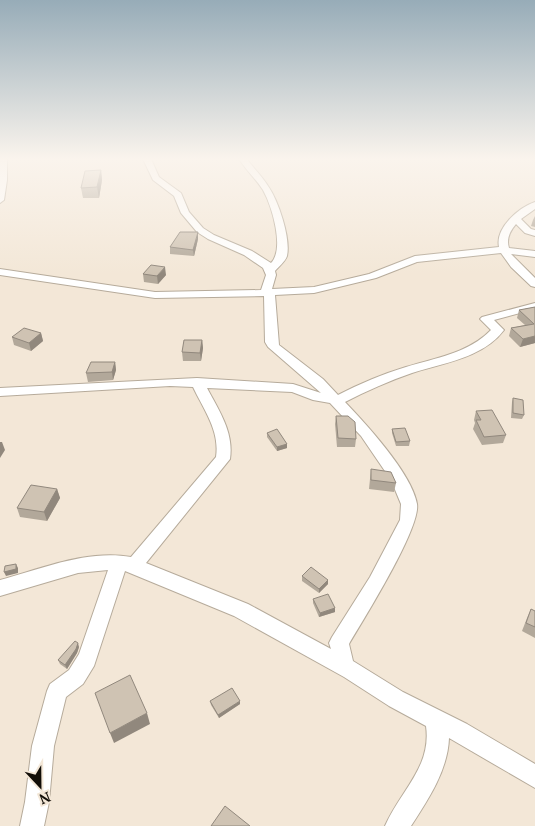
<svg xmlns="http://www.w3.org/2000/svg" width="535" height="826" viewBox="0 0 535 826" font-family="'PT Serif',serif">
<rect width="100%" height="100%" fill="#f3e7d7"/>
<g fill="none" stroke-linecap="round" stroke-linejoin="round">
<g stroke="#b6ab9b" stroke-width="2">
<g id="minor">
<polygon points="0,159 7,159 7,180 4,200 0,203"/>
<path d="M143 159H151L159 177 181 193 189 212 203 228 214 235 252 251 271 263C285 249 272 206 263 190 256 179 246 170 239 159H247C253 168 262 176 268 186 278 200 291 238 287 256 285 262 279 266 275 271L276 275 272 289 314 287 369 274 415 256 499 247C495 228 518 208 535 202V209L521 219 531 229 535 230V236L525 233 516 224C510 231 506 239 509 248L535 251V257L511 254 535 278V287L531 286 511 267 501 253 417 262 376 278 314 293 275 295 279 345 323 379 338 395C359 384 383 374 406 367 435 358 469 353 491 330L480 319 482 317 535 303V309L494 320 504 330C483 358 443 363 412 373 389 381 366 391 345 402 366 424 412 474 417 504 421 528 363 620 349 644L353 661 403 692 467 724 535 764V788L449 738C448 770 428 800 411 826H385C400 791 432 767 426 726L389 706 344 677 234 616 125 571 94 666 83 684 66 697 54 746 49 802 44 826H20L25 802 32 746 47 691 50 684 69 670 79 654 108 570 78 573 0 596V580C41 569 88 549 131 557L216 457C220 431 204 410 193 387L170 386 0 396V388L197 378 293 384 321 393 268 347 265 342 264 296 155 298 0 275V269L155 292 261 290 266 275 263 268 244 255 208 239 197 232 181 213 174 196 153 180ZM207 388 292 392 313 400 330 403 361 436 391 480 401 504 400 520 370 577 332 637 329 643 331 649 248 604 146 563 230 459C234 432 219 411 207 388Z"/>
</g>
</g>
<use href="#minor" fill="#fff" fill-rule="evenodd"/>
</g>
<g fill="#b2a89a">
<polygon points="101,170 102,180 99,198 83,198 81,188"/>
<polygon points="535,216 535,227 531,226 533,220"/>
<polygon points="198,239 194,256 170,254 170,247"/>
<polygon points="143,274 166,275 158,284 144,282"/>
<polygon points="535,307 535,343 520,347 509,336 511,328 525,325 517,318 519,310"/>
<polygon points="41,333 43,341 31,351 14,345 12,337"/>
<polygon points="202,340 203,348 201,361 183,361 182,352"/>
<polygon points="115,362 116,370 113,380 88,382 86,373"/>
<polygon points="513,398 524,415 522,419 511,418 512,402"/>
<polygon points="476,411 506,435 503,443 482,445 473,429 475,423 474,420"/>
<polygon points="336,416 356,439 355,447 337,447 335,424"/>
<polygon points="392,429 410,441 409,446 396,446 392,433"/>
<polygon points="267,433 287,444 287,448 277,451 267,437"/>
<polygon points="371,469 396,483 394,492 369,489"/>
<polygon points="57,489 60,498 47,521 20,517 17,508"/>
<polygon points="302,576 328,584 319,593 302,581"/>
<polygon points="313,599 335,608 335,612 319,617 313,603"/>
<polygon points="531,609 535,611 535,638 522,631 527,618"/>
<polygon points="79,647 77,653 67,669 60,664 58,660"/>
<polygon points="210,701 240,704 219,718 211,705"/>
</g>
<g fill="#91887d">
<polygon points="101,170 102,180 99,198 97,187"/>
<polygon points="198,232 198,239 194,256 193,250"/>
<polygon points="165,267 166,275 158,284 157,276"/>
<polygon points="41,333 43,341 31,351 29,343"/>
<polygon points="535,336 535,343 520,347 523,339"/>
<polygon points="202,340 203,348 201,361 200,353"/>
<polygon points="115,362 116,370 113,380 112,372"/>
<polygon points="0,442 2,442 5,450 0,458"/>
<polygon points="287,444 287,448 277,451 277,447"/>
<polygon points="57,489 60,498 47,521 44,512"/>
<polygon points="16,564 18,568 18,573 6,576 4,572"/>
<polygon points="328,580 328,584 319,593 319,589"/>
<polygon points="335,608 335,612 319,617 320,613"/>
<polygon points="78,643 79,647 77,653 67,669 65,665"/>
<polygon points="240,701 240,704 219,718 218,715"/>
<polygon points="147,713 150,724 114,743 110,733"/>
</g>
<g fill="#cfc3b3" stroke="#91887d">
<polygon points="101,170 97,187 81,188 85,171"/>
<polygon points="180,232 198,232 193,250 170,247"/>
<polygon points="151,265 165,267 157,276 143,274"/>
<polygon points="535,307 535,336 523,339 511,328 534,324 519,310"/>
<polygon points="24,328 41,333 29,343 12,337"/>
<polygon points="184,340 202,340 200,353 182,352"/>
<polygon points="91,362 115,362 112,372 86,373"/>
<polygon points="513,398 523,400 524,415 513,413"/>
<polygon points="492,410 506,435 484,437 476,420 481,420 476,411"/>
<polygon points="336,416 348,416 355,422 356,439 338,438"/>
<polygon points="405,428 410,441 396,442 392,429"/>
<polygon points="277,429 287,444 277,447 267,433"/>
<polygon points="371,469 391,472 396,483 371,480"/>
<polygon points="31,485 57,489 44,512 17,508"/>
<polygon points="16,564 16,569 4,572 5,566"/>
<polygon points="311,567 328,580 319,589 302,576"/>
<polygon points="328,594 335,608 320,613 313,599"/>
<polygon points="531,609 535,611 535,627 526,623"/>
<polygon points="75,641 78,643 76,649 65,665 58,660"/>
<polygon points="130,675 147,713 110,733 95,693"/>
<polygon points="232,688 240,701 218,715 210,701"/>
<polygon points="225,806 250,826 211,826"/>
</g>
<linearGradient id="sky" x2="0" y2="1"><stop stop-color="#97acb8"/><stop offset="0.58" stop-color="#faf4ed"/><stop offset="1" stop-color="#faf4ed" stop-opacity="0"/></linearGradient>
<rect width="535" height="274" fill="url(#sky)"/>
<g transform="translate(40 786) rotate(158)" stroke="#f3e7d7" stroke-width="4" paint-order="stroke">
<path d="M0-4L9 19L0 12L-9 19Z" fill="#110d07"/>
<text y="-8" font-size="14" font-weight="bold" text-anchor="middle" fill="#110d07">N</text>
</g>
</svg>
